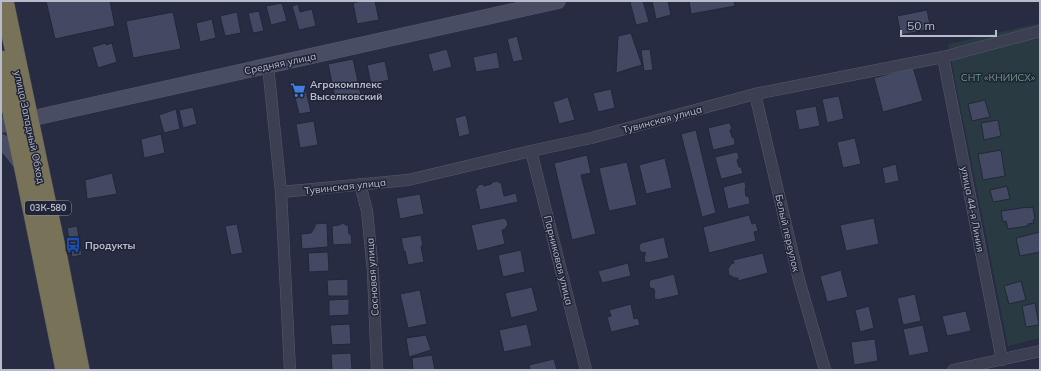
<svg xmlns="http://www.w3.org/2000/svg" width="1041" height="371" viewBox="0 0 1041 371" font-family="Mulish,sans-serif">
<rect width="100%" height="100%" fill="#272c42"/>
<polygon fill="#293a43" points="1040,23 1040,338 1008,346 948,44"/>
<g fill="#434962" stroke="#222639">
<polygon points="46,1 110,1 115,26 55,39"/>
<polygon points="361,1 375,1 379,20 357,24 353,3"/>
<polygon points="634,1 643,1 649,22 636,25 630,2"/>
<polygon points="652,1 668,1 671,15 656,19"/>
<polygon points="689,1 734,1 735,6 691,14"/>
<polygon points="282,3 287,21 271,25 266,6"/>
<polygon points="298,4 300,12 312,9 316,26 299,30 292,6"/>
<polygon points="927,10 931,29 901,35 897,16"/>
<polygon points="259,11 264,31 253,33 248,13"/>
<polygon points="173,12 181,49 133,58 126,21"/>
<polygon points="237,12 241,33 225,36 220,16"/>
<polygon points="212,19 216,38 200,42 196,23"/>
<polygon points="631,33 642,65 616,73 618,36"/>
<polygon points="517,36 523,60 513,62 507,39"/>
<polygon points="106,43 106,45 112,43 117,62 98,68 92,47"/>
<polygon points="447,49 452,67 433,72 428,54"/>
<polygon points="650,49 653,70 644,71 641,50"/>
<polygon points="497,52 500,68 476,72 473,57"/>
<polygon points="353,59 361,95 336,102 328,64"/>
<polygon points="385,61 389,80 371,84 367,65"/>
<polygon points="913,67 923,101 883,112 874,78"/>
<polygon points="305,87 311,112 299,114 293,89"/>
<polygon points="611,89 615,108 598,112 593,93"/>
<polygon points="839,96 844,119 827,123 822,99"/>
<polygon points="568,97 575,120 559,124 553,102"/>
<polygon points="985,100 990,117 972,121 968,104"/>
<polygon points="816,106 820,126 799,130 795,110"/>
<polygon points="193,107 197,124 183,128 179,110"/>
<polygon points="176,109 180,129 164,133 159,115"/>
<polygon points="466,115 470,134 459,137 455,118"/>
<polygon points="998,120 1001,136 984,140 981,123"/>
<polygon points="314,121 318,145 300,148 296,124"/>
<polygon points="728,123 730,123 732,129 730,130 732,137 734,138 735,143 734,145 713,150 708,128"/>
<polygon points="696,130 716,213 702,217 681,134"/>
<polygon points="161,134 165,153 144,158 141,139"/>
<polygon points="855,138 861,164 843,168 837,142"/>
<polygon points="1001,150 1005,176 983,180 978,154"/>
<polygon points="736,152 738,153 739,158 737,160 739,167 741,167 743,173 741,174 721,179 715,157"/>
<polygon points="587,155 591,173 581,175 596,234 572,240 554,163"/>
<polygon points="665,158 672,188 646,194 639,165"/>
<polygon points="627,162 637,205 609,211 599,168"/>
<polygon points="896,164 899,181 885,184 882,168"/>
<polygon points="112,173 117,194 87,199 85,180"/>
<polygon points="497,181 499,183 501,182 504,196 516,193 518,202 480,210 475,188 477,188 478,185 482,184 484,186 491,184 493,182"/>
<polygon points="743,182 745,182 746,188 745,189 746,196 749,197 750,203 749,204 728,209 723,187"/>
<polygon points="1007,186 1010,199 993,202 990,190"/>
<polygon points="420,194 424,214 400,219 396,198"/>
<polygon points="1028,207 1028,208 1033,207 1035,219 1033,220 1034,223 1028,224 1028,226 1008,229 1006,221 1003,222 1001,211"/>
<polygon points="749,215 752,224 756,223 758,231 754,232 756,241 709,253 703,227"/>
<polygon points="504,218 507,221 508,225 506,227 506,229 502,230 505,244 477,251 471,225"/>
<polygon points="874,218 879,244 846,251 840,225"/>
<polygon points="327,223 328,247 302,249 301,234 311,233 315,227 315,224"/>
<polygon points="343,223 346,225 348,225 349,234 351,234 352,244 333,245 332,226 339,225"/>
<polygon points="237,224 243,253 231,255 225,226"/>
<polygon points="77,226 82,255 72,257 67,228"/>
<polygon points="1040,232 1040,252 1020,256 1016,238"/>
<polygon points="421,235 423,246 421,246 424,262 408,265 405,251 404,252 401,238"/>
<polygon points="664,237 669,258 647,263 647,262 645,263 644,256 645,256 645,252 643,253 640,251 639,246 641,243"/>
<polygon points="521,250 525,272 503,277 498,255"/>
<polygon points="328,252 329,271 309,272 308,253"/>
<polygon points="763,253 768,273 738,281 738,278 735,278 729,275 728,269 731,264 734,263 733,260"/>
<polygon points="628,263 631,276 602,283 598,271"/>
<polygon points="841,270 848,297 827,302 820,276"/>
<polygon points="674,274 679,295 657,300 657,299 655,300 654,293 655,293 654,289 650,288 649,283 650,280"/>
<polygon points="348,279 348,296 328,296 327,280"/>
<polygon points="1021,281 1026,300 1009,304 1004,286"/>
<polygon points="532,287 538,311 511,318 505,293"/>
<polygon points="420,290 427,324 408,328 400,294"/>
<polygon points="915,294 921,321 903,325 897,298"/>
<polygon points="349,299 349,315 329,316 329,300"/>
<polygon points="1035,303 1039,325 1026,327 1022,306"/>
<polygon points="631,304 634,319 638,318 640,325 611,332 607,317 611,316 609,310"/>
<polygon points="869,306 874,328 860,332 855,310"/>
<polygon points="966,311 971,331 947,336 942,316"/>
<polygon points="350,324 351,344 332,345 330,325"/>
<polygon points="527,324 532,346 504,352 499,330"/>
<polygon points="923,325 929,352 909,356 903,329"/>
<polygon points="426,335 431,350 409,357 406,338"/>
<polygon points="875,339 878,361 854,365 851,342"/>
<polygon points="351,353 352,370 332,370 331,354"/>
<polygon points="432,355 435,370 413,370 412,358"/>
<polygon points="554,359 557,370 530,370 529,365"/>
</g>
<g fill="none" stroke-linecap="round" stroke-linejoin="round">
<g stroke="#565a6c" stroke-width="12">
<g id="street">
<polyline points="943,57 1002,360"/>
<polyline points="268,66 281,192 290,370"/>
<polyline points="755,94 799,280 825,370"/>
<polyline points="531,151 586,370"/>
<polyline points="360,184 367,211 373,272 377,370"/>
<polyline points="281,192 408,180 531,151 591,138 755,94 943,57 1040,31"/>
<polyline points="953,370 1040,351"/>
</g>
</g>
<g stroke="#565a6c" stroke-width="16">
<g id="secondary">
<polyline points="29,119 558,1"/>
<polyline points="1,125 15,122"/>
<polyline points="1,142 10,149 23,166"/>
</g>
</g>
<g stroke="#434759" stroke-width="20">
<g id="highway">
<polyline points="4,1 55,243 80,370"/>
<polyline points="1,60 24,169 65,370"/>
</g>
</g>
<use href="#street" stroke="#3b3f51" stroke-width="11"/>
<use href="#secondary" stroke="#494d64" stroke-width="15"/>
<use href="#highway" stroke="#777258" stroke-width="19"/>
</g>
<defs>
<g id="supermarket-bare" transform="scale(1.2)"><path d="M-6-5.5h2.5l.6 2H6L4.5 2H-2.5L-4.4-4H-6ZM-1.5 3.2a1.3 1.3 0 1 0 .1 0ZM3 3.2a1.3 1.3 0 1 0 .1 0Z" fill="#3f7fe0" stroke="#202437" stroke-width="2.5" paint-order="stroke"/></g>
<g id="bus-bare" transform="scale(1.2)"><path d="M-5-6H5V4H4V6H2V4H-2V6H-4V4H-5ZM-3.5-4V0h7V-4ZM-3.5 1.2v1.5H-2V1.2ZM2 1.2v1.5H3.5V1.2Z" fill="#1a4fb4" stroke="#202437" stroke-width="2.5" paint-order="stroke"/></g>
</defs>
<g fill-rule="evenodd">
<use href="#supermarket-bare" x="298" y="90"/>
<use href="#bus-bare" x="73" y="245"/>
</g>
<g text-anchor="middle" stroke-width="3" stroke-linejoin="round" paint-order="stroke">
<rect fill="#202437" stroke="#8a8e9f" stroke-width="1" x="25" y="201" width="46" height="14" rx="3"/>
<g font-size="9" font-weight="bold" fill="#b8bbcb">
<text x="48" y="211">03К-580</text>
</g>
<g font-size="10" fill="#b8bbcb" stroke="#202437">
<text transform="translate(280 63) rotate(-12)" y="4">Средняя улица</text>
<text transform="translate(662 119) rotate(-15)" y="4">Тувинская улица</text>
<text transform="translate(30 127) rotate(78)" y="4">улица Западный Обход</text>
<text transform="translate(345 186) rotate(-6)" y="4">Тувинская улица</text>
<text transform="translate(973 209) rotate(79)" y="4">улица 44-я Линия</text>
<text transform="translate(788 233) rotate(77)" y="4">Белый переулок</text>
<text transform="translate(559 260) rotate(76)" y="4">Парниковая улица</text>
<text transform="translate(372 277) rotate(-94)" y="4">Сосновая улица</text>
</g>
<g font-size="10" fill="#6f9c84" stroke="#202437">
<text x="998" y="81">СНТ «КНИИСХ»</text>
</g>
<g font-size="10" font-weight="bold" fill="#b8bbcb" stroke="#202437" text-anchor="start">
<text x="310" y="88">Агрокомплекс<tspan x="310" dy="12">Выселковский</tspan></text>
<text x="85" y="249">Продукты</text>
</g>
</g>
<rect width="1041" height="371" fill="none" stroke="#b8bbcb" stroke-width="4"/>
<path d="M901 30v6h95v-6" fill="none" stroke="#b8bbcb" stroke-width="2"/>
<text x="907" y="30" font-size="12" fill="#b8bbcb" stroke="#202437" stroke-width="3" paint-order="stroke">50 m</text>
</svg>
